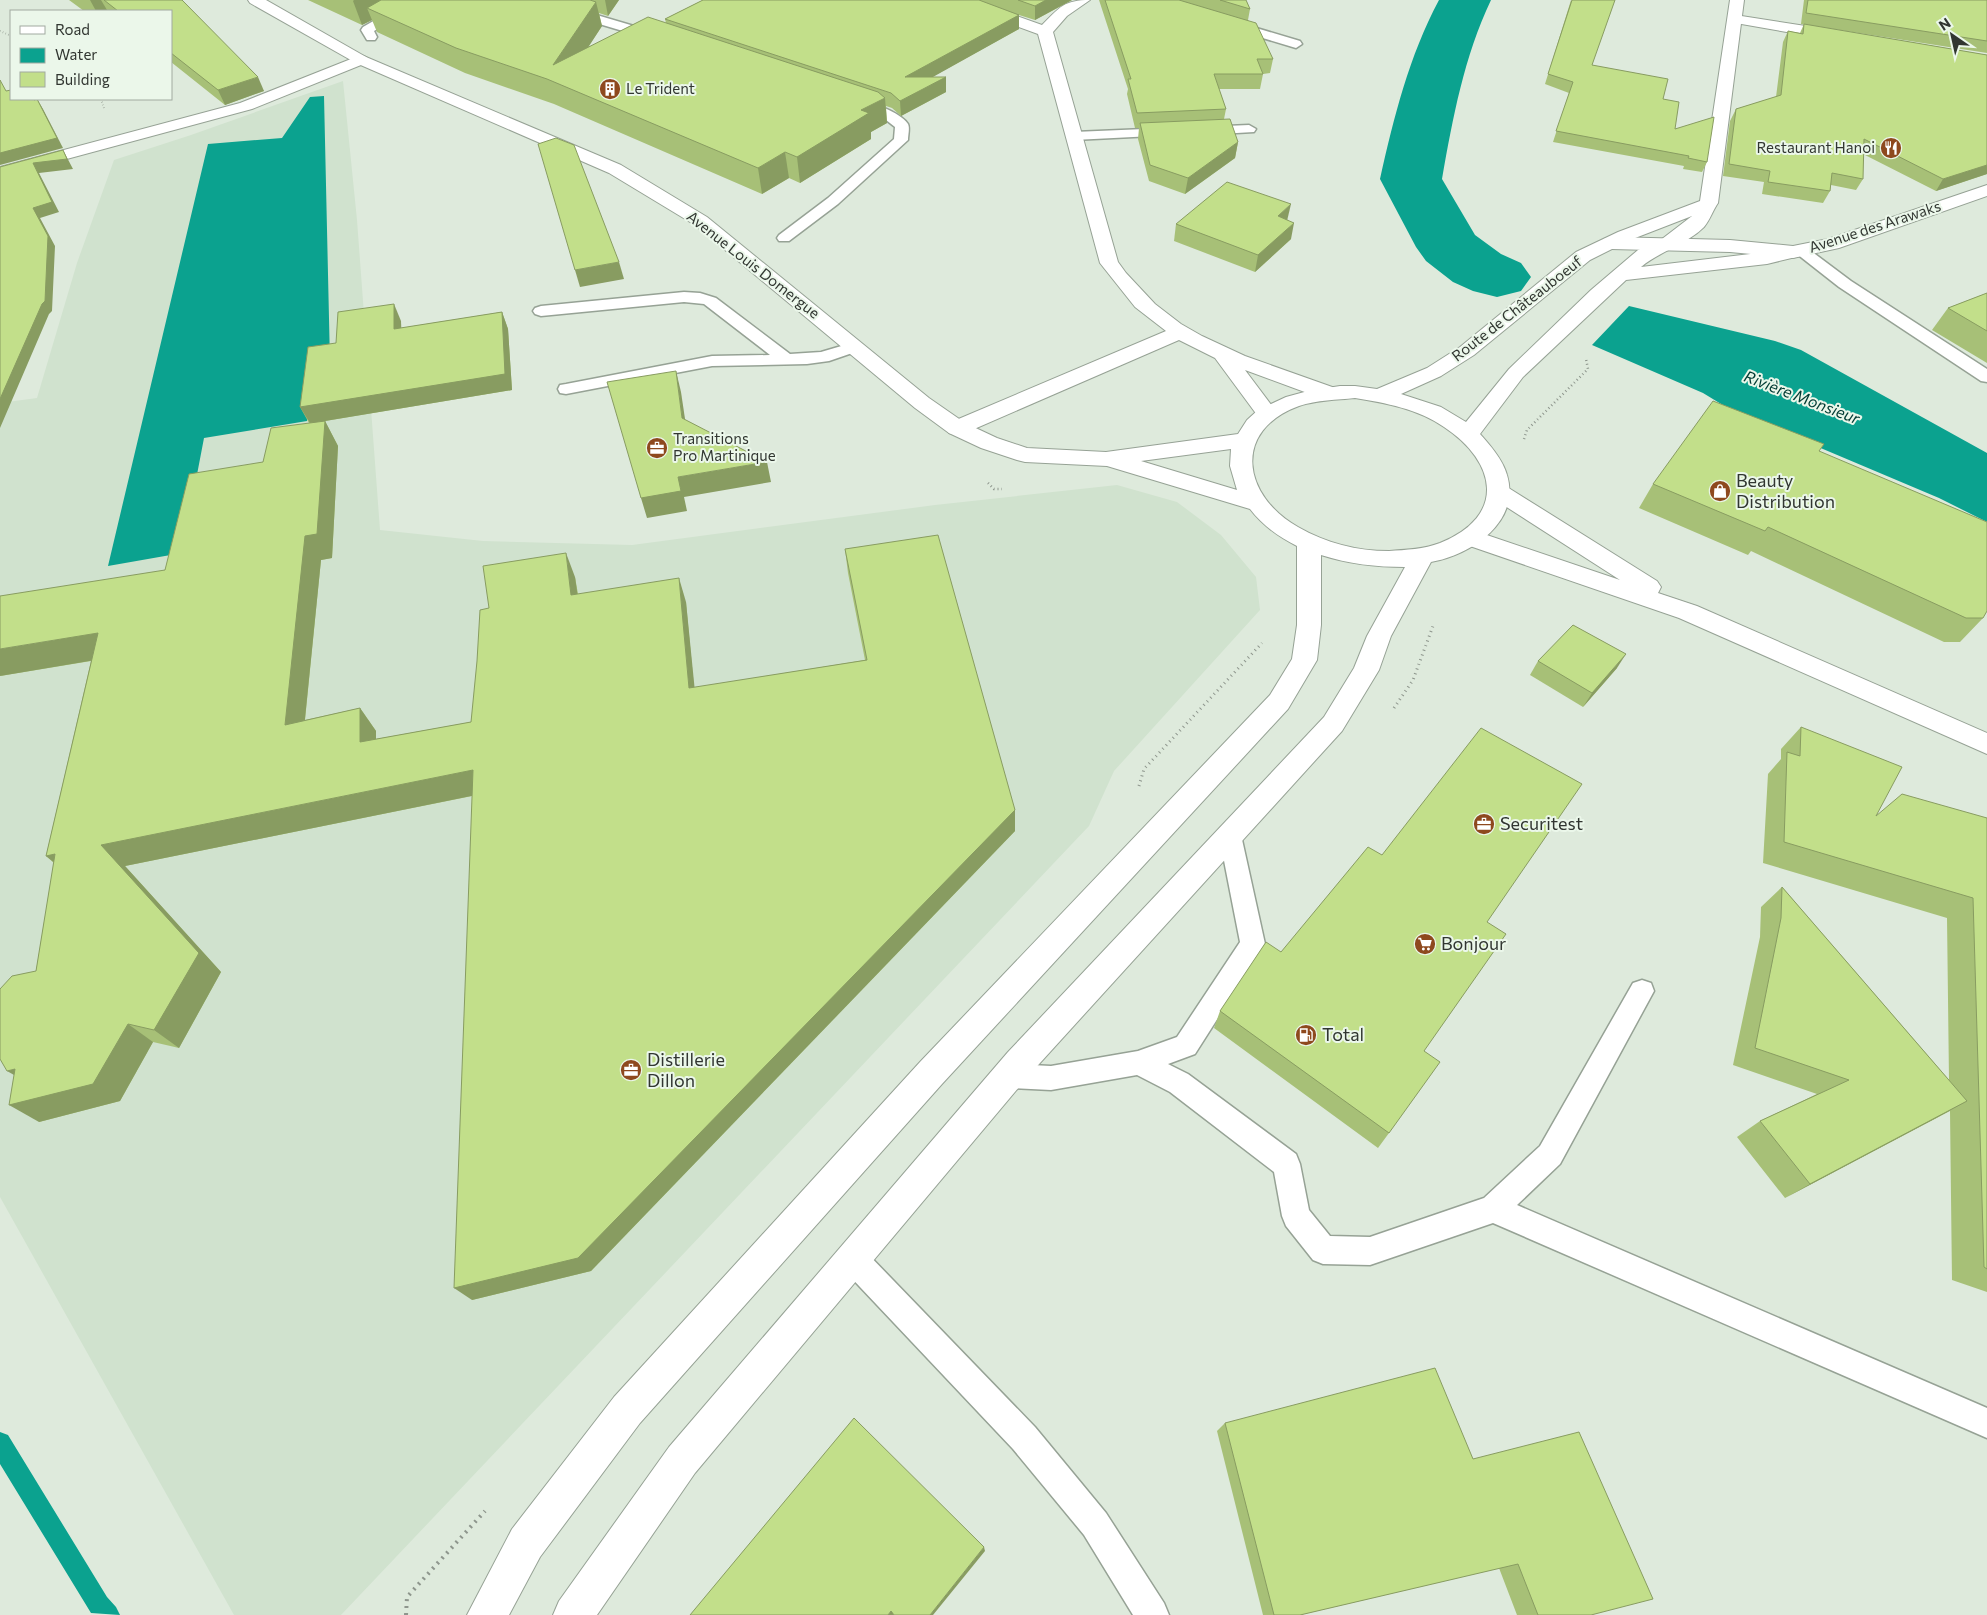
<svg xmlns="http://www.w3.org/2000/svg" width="1987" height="1615" viewBox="0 0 1987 1615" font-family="Commissioner,sans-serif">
<rect width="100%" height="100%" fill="#deeadc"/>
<polygon fill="#d0e2ce" points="343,81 357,220 380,530 483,541 632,545 935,505 1117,485 1177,502 1221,535 1256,577 1260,610 1114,771 1089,826 341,1615 234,1615 0,1197 0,403 37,398 77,263 114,160 191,135"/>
<g fill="#0ba28f">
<polygon points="324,96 330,363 308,385 307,421 204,438 182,553 108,566 208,144 282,138 310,97"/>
<polygon points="1629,306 1775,341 1801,350 1987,453 1987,522 1939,498 1731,410 1703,393 1592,345"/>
</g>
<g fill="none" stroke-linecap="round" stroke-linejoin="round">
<polygon fill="#0ba28f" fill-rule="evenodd" points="0,1432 8,1435 107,1597 116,1607 120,1615 91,1613 0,1464"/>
<path fill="#0ba28f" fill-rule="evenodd" d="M1439 0H1491C1464 57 1453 117 1442 179L1475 235 1501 254 1521 263 1531 277 1521 291 1497 297 1473 291 1453 282 1426 261 1416 247 1380 179C1394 117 1409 56 1439 0Z"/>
<g stroke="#96a295" stroke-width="3">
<g id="service">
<polygon points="416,0 433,0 431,3 411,10 374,31 377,37 375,40 367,40 361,30 363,27 403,4"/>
<polygon points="527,0 546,0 661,34 663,37 661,40 653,40 529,3"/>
<polygon points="1233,21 1300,41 1302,44 1296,48 1229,28 1227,25 1229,22"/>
<path d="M858 99C872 103 899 111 908 124 910 128 908 135 908 140L838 204 789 241H779L777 238 779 235 828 198 894 139 895 127 881 116 853 106 851 103 853 100Z"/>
<polygon points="1249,125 1256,129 1254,132 1202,135 1195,131 1202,127"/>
<polygon points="1168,128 1175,132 1173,135 1074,140 1067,136 1074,132"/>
<polygon points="1802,246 1807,248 1851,281 1987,369 1987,382 1981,381 1839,287 1797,254 1794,251 1797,248"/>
<polygon points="684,292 700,293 716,298 790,354 821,352 855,342 861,344 863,347 861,350 829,361 807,364 712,366 566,394 560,393 558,389 560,385 566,384 712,356 770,355 704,304 684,302 541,316 535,314 533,311 535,308 541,306"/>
<polygon points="1230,825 1238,828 1241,835 1265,944 1195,1054 1168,1064 1188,1074 1296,1154 1300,1164 1309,1210 1330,1236 1370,1237 1484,1198 1540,1146 1633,983 1642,980 1651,983 1654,991 1560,1164 1517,1205 1987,1408 1987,1438 1493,1223 1370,1265 1323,1264 1313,1260 1286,1226 1282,1216 1274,1172 1170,1092 1137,1075 1051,1090 1009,1088 1000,1085 996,1076 1000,1067 1009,1064 1051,1066 1138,1051 1177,1037 1240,942 1219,835 1222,828"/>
<polygon points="853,1245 863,1249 1035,1427 1106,1513 1164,1603 1169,1615 1133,1615 1084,1535 1013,1449 843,1269 839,1259 843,1249"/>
</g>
</g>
<g stroke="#96a295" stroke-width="2">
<g id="minor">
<path d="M951 0H972L1042 25C1060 7 1064 0 1090 0L1067 16 1053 32 1118 262 1126 273 1155 304 1181 324 1202 336 1245 356 1335 388 1338 393 1335 398 1328 399 1321 398 1245 370 1278 414 1274 419 1267 421 1260 419 1215 358 1179 340 965 433 957 435 949 433 946 428 949 423 1166 331 1135 307 1100 263 1038 34 953 3Z"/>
<polygon points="1735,15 1838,31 1843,33 1846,36 1843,39 1838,41 1730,22 1728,19 1730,16"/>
<polygon points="361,55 366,57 369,60 366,63 252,109 0,177 0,167 240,103"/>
<polygon points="1499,485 1507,487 1657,581 1661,587 1658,593 1697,606 1987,733 1987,754 1679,618 1464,544 1460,538 1464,532 1472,530 1620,580 1491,497 1488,492 1491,487"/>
</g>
</g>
<g stroke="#96a295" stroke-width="2">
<polygon id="tertiary" points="1987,185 1987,196 1839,248 1793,258 1730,252 1611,249 1604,247 1602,243 1604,239 1611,237 1730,240 1793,246 1828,239"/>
</g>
<g stroke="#96a295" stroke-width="2">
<path id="secondary" d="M248 0H266L366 57 621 165 707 217 929 398 965 423 997 438 1027 448 1106 452 1238 434 1247 420 1258 410 1286 397 1308 391 1340 386H1355L1377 389 1427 368 1460 347 1576 252 1618 232 1700 201 1730 0H1744L1718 203C1713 210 1710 220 1704 227 1686 245 1660 251 1641 267L1767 252 1793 246 1800 248 1802 252 1800 256 1767 264 1626 280 1523 377 1480 434C1490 445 1503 460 1507 475 1521 522 1471 555 1431 562L1391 636 1379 670 1342 731 1030 1074 695 1473 597 1615H553L559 1601 669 1447 1008 1052 1324 717 1354 668 1367 636 1405 567C1376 567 1349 564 1321 555V625L1317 660 1288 709 942 1084 640 1423 540 1557 509 1615H467L512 1529 614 1397 920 1062 1270 695 1292 659 1297 625V546C1279 537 1263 526 1250 509L1107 466 1025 462 1017 460 981 448 949 433 915 408 695 225 609 173 356 63 250 3ZM1692 216 1662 239 1638 250 1591 290 1509 369 1466 422 1441 407 1401 394 1441 376 1474 355 1590 260 1630 240ZM1355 398C1386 403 1418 409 1444 427 1497 462 1507 516 1440 543 1424 549 1406 550 1389 551 1357 551 1326 543 1298 527 1243 496 1231 431 1299 406 1317 400 1337 400 1355 398ZM1231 449 1230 466 1237 490 1141 461Z"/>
</g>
<g stroke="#8e968d" stroke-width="2" stroke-dasharray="0.5 2.5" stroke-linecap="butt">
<polyline points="0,31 11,36"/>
<polyline points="101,99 104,108"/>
</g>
<g stroke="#8e968d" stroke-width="2.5" stroke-dasharray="1 3" stroke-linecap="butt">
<polyline points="1524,439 1527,430 1588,369 1586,359"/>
<polyline points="988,483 994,489 1002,489"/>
</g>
<g stroke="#8e968d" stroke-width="3" stroke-dasharray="1 4" stroke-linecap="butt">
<polyline points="1394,708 1413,680 1433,626"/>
<polyline points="1139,786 1144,769 1262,643"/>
</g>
<polyline stroke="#8e968d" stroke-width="4" stroke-dasharray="2 5" stroke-linecap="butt" points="406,1615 407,1597 485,1511"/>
<use href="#service" fill="#fff" fill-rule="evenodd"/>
<use href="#minor" fill="#fff" fill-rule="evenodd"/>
<use href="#tertiary" fill="#fff" fill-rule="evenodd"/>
<use href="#secondary" fill="#fff" fill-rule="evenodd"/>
</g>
<g fill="#a7c077">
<polygon points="69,0 182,0 264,91 225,105 171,62 171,11 108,11 107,10 103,11 84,11"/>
<polygon points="308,0 619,0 608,16 599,13 602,26 588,47 666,23 665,19 703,0 1072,0 1035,20 1019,15 1019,29 932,77 946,77 946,92 901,116 892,108 886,106 887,123 871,132 871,139 800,183 789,178 762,194 554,104 465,73 377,32 372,20 362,25"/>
<polygon points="1099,0 1246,0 1250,9 1248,20 1273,59 1270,73 1263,74 1260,89 1219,89 1226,109 1224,119 1238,142 1235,158 1185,194 1149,181 1138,139 1139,128 1135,128 1127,94 1128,89"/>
<polygon points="1571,0 1592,65 1663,99 1675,129 1707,162 1702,172 1683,169 1684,166 1553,142 1569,93 1545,84"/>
<polygon points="1804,0 1987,0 1987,53 1801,24"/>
<polygon points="1804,24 1987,55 1987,174 1936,191 1863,154 1863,179 1856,190 1831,185 1830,191 1823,203 1762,194 1764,182 1723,176 1730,121 1736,109 1776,97 1783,42 1788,31 1800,33"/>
<polygon points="1288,220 1291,239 1255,272 1174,241 1176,224"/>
<polygon points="1987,293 1987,363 1932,330 1948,308"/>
<polygon points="502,312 508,329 512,390 325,421 338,446 332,558 321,560 305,720 360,708 376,731 376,739 471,722 489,608 575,577 578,594 686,602 694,688 865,660 848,573 845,549 1015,810 1015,831 591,1271 472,1300 472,796 125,866 221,972 179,1048 153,1042 120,1101 39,1122 36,971 54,863 46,856 91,661 0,676 165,570 263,462 309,423 300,407 336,343 401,321 401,328"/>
<polygon points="1819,451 1983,618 1960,642 1944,642 1751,551 1748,555 1639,508 1653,484"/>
<polygon points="1538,661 1617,668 1583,707 1530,675"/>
<polygon points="1801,727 1876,816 1987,818 1987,1292 1952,1280 1950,1111 1785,1198 1737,1137 1760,1121 1817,1094 1733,1065 1760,937 1761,907 1782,887 1949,1080 1947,918 1763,863 1768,774 1781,759 1781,749"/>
<polygon points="1382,855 1487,922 1424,1051 1389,1133 1378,1148 1214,1028 1220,1011"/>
<polygon points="1225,1423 1473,1459 1591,1615 1517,1615 1499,1568 1300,1615 1263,1615 1217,1431"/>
</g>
<g fill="#889c61">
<polygon points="90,0 101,0 107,10 103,11 96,11"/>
<polygon points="354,0 410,0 367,8 372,20 362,25 353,1"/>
<polygon points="605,0 619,0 608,16"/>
<polygon points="1046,0 1072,0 1035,20 1035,6"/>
<polygon points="596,2 602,26 563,86 553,65"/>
<polygon points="1019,15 1019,29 906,92 905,77"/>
<polygon points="258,77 264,91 225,105 218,90"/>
<polygon points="946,77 946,92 901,116 900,101"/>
<polygon points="885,98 887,123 871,132 871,139 800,183 797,157 861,110"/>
<polygon points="37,99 43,109 63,148 0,165 0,153"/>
<polygon points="1238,142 1235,158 1185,194 1188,178"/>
<polygon points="63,150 73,169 39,173 59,212 40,218 55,246 52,311 49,314 0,428 0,399 33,208 33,163"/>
<polygon points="785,152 789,178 762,194 758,168"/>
<polygon points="1987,165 1987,174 1936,191 1943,179"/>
<polygon points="1291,204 1287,221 1278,216"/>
<polygon points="1294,223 1291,239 1255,272 1258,255"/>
<polygon points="619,262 624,279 580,287 575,270"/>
<polygon points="394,304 401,321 402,346 394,329"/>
<polygon points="502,312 508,329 512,390 325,421 338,446 332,558 321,560 302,748 285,725 310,423 300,407"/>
<polygon points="676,371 681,392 688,439 682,418"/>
<polygon points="767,462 771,482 684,497 687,511 647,518 641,498 678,477"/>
<polygon points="566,553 575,577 581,619 571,595"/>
<polygon points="679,578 686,602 697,712 689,688"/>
<polygon points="98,633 119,656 0,676 0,649"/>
<polygon points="1626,654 1617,668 1583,707 1592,693"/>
<polygon points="360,708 376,731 376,764 360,742"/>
<polygon points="473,770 486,793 125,866 221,972 179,1048 154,1030 101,845"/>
<polygon points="1015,810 1015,831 591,1271 472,1300 454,1288"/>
<polygon points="55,854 72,877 46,856"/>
<polygon points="128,1024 153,1042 120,1101 39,1122 9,1105"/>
<polygon points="15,1069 37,1088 7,1071"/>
<polygon points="1967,1101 1938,1117 1785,1198 1810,1184"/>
<polygon points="984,1547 985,1551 933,1615 930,1615"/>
<polygon points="891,1611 895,1612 893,1615 888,1615"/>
</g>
<g fill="#c2df8a" stroke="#889c61">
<polygon points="104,0 182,0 258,77 218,90 171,53 171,11 118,11"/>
<polygon points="381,0 590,0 596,2 553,65 648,17 878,92 885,98 861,110 869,113 797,157 785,152 758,168 547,79 456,48 367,8"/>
<polygon points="703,0 979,0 1019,15 905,77 946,77 900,101 891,93 665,19"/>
<polygon points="1018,0 1046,0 1035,6"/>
<polygon points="1105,0 1179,0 1256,23 1273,59 1257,59 1263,74 1214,74 1226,109 1137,113 1128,79 1131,79"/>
<polygon points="1220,0 1246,0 1250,9"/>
<polygon points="1572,0 1615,0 1592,65 1668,79 1663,99 1679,102 1675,129 1714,117 1707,162 1688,158 1689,156 1556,131 1573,82 1548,74"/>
<polygon points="1808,0 1987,0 1987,41 1806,13"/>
<polygon points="1804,24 1987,55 1987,165 1943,179 1864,139 1863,179 1832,173 1830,191 1768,182 1770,171 1729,164 1736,109 1781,95 1788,31 1803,34"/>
<polygon points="0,80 6,91 11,90 11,99 34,99 34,100 37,99 57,138 0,153"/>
<polygon points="1230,119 1238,142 1188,178 1150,165 1140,123"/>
<polygon points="556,138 574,145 619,262 575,270 538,144"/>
<polygon points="63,150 67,159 33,163 52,202 33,208 48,236 45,301 42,304 0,399 0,167"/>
<polygon points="1227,182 1291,204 1278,216 1294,223 1258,255 1176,224"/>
<polygon points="1987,293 1987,331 1948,308"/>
<polygon points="394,304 394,329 502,312 505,374 300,407 308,347 336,343 338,312"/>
<polygon points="676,371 682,418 767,462 678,477 681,491 641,498 607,382"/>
<polygon points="1713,401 1824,444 1819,451 1987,522 1987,611 1983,618 1966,618 1768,527 1765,531 1653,484"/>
<polygon points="325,421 317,534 305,536 285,725 360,708 360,742 471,722 477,661 480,610 489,608 483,566 566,553 571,595 679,578 689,688 867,660 845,549 938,535 1015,810 578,1258 454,1288 473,770 101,845 199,953 154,1030 128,1024 93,1084 9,1105 15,1069 7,1071 0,1059 0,989 12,976 36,971 55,854 46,856 98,633 0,649 0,596 165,570 189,474 263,462 271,428"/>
<polygon points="1573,625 1626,654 1592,693 1538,661"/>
<polygon points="1801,727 1902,767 1876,816 1902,794 1987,818 1987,1269 1984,1267 1973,898 1784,842 1787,752 1800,756"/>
<polygon points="1481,728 1582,784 1487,922 1506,934 1424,1051 1440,1062 1389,1133 1220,1011 1266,942 1281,952 1368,847 1382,855"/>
<polygon points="1782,887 1967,1101 1810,1184 1760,1121 1849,1080 1755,1048 1781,918"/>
<polygon points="1435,1368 1473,1459 1579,1432 1653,1599 1591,1615 1538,1615 1518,1564 1300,1615 1274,1615 1225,1423"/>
<polygon points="854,1418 984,1547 930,1615 894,1615 891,1611 888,1615 690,1615"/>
</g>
<defs>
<g id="building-disc" transform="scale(1.125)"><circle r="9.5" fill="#8e491e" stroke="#ebf7ea"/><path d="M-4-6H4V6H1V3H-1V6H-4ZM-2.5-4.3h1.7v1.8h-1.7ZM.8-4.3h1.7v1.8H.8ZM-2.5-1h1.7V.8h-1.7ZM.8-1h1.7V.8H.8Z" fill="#fff"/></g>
<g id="restaurant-disc" transform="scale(1.125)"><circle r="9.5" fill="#8e491e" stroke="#ebf7ea"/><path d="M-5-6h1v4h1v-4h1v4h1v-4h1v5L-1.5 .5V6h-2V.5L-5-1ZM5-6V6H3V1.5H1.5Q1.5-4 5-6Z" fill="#fff"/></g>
<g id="office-disc" transform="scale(1.125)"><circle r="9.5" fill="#8e491e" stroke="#ebf7ea"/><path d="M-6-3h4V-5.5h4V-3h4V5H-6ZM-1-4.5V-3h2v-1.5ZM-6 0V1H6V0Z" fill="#fff"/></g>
<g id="shop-disc" transform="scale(1.125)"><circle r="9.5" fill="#8e491e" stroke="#ebf7ea"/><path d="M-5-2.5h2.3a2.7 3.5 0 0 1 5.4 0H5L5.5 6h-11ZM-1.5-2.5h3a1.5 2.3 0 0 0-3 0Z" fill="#fff"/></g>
<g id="supermarket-disc" transform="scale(1.125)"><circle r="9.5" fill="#8e491e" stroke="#ebf7ea"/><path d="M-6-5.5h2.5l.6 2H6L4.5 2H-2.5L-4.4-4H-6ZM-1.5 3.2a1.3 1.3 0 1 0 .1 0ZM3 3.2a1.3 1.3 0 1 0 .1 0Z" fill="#fff"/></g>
<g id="fuel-disc" transform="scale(1.125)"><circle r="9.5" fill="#8e491e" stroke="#ebf7ea"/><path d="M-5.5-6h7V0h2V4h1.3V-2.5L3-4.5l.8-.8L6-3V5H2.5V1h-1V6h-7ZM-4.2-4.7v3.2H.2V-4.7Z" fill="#fff"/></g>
</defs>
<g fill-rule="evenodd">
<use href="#building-disc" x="610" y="89"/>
<use href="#restaurant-disc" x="1891" y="148"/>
<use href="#office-disc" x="657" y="448"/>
<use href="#shop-disc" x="1720" y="491"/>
<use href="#office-disc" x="1484" y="824"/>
<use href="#supermarket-disc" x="1425" y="944"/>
<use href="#fuel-disc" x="1306" y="1035"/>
<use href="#office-disc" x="631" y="1070"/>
</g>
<g text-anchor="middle" stroke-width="4" stroke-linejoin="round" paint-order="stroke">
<g font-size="15" fill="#313631" stroke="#ebf7ea" text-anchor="start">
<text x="626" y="94">Le Trident</text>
<text x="1875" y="153" text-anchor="end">Restaurant Hanoi</text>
<text x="673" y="444">Transitions<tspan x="673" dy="17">Pro Martinique</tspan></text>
</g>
<g font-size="15" fill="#313631" stroke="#ebf7ea">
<text transform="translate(1875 227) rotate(-18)" y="5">Avenue des Arawaks</text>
<text transform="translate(753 265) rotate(38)" y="5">Avenue Louis Domergue</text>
<text transform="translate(1517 309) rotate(-38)" y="5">Route de Châteauboeuf</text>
</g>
<g font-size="16" font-style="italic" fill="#003b33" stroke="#ebf7ea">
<text transform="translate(1802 397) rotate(21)" y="6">Rivière Monsieur</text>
</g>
<g font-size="18" fill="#313631" stroke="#ebf7ea" text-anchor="start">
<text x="1736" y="487">Beauty<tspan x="1736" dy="21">Distribution</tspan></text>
<text x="1500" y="830">Securitest</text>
<text x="1441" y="950">Bonjour</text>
<text x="1322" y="1041">Total</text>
<text x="647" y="1066">Distillerie<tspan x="647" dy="21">Dillon</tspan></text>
</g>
</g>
<rect x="10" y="10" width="162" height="90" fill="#ebf7ea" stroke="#a1aaa0"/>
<rect x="20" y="26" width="25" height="8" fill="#ffffff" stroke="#a1aaa0"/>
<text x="55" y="35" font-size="15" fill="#313631">Road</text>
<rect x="20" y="48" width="25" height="15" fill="#0ba28f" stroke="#a1aaa0"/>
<text x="55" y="60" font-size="15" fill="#313631">Water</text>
<rect x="20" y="72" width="25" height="15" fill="#c2df8a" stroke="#a1aaa0"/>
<text x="55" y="85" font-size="15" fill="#313631">Building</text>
<g transform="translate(1952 35) rotate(326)" stroke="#ebf7ea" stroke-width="4" paint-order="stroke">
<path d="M0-4L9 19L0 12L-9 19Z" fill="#313631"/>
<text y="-8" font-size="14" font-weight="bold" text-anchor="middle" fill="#313631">N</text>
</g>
</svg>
